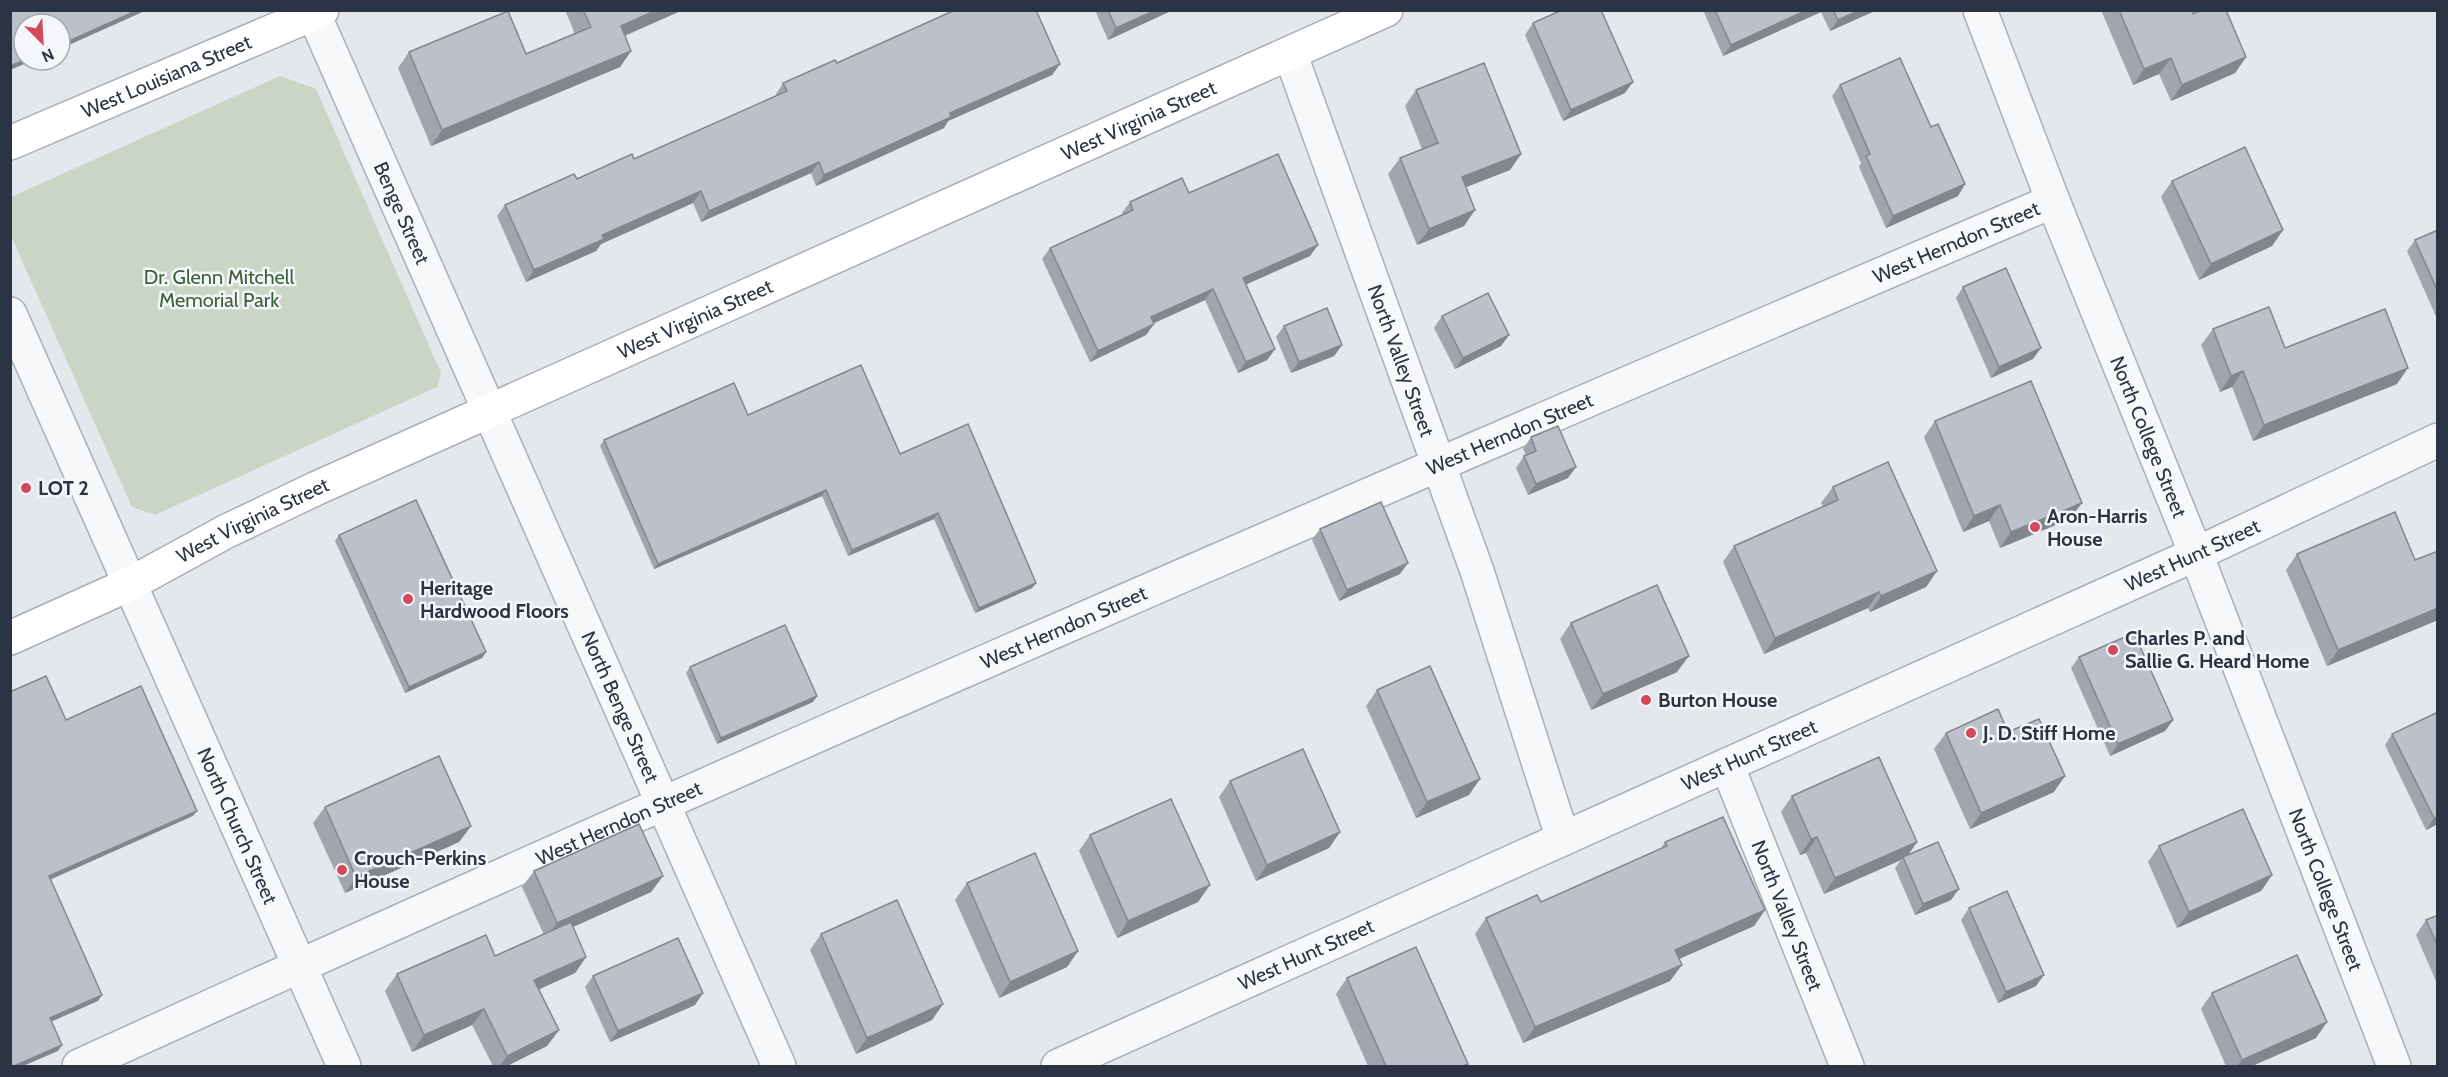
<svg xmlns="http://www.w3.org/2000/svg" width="2448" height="1077" viewBox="0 0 2448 1077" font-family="Cabin,sans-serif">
<rect width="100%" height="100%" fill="#e4e7ec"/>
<polygon fill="#c9d6c5" points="280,76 316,89 441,373 437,387 155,515 132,507 11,236 11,197"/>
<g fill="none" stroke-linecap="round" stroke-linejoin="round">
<g stroke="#a9aeb7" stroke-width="36">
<g id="street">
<path id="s1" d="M312 10 779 1066"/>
<path id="s2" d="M1980 10 2053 201 2196 554 2394 1066"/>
<path id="s3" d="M1290 53 1477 571 1563 839"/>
<path id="s4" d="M10 314 344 1066"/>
<path id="s5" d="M1727 765 1847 1066"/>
<path id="s6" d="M79 1066C733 768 1392 483 2053 201"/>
<path id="s7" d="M1058 1066 2196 554 2438 440"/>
</g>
</g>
<g stroke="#a9aeb7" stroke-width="36">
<g id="secondary">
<path id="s8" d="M10 143 322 10"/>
<path id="s9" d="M10 638 130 584 225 532 317 488 1386 10"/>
</g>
</g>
<use href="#street" stroke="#f7f8fa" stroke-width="33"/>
<use href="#secondary" stroke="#fff" stroke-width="33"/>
</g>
<g fill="#a1a5ae">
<polygon points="565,10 683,10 625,36 631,51 620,67 431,146 398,68 409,52 526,54 575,34"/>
<polygon points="953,10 1036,10 1060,64 1052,75 948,121 944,128 816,186 811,173 701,222 693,203 601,244 596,251 526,282 497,216 505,205 634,159 776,96 776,94 783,83 837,63 952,12"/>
<polygon points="1095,10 1173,10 1108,40"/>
<polygon points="1703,10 1877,10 1830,31 1821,12 1723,56"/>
<polygon points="2101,10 2192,10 2193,14 2246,57 2235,73 2171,101 2159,74 2133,85"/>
<polygon points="1533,23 1625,93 1563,121 1525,35"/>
<polygon points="1840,85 1931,127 1965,184 1958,196 1886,228 1859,167 1861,163 1832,96"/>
<polygon points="1416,90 1521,154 1510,170 1466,187 1475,210 1464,226 1417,245 1388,174 1400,158 1422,149 1405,106"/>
<polygon points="2172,181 2283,230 2272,246 2199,280 2161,197"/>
<polygon points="1189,193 1310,256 1246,284 1275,349 1267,360 1238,373 1205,300 1154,323 1154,324 1146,335 1090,362 1042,259 1050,248 1123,215 1122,213 1130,202"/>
<polygon points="2438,230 2438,321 2407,251 2415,240"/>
<polygon points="1963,287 2033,359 1991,378 1956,298"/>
<polygon points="1442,316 1509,335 1501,346 1455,369 1434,328"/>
<polygon points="1284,326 1342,345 1334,356 1291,373 1276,337"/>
<polygon points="2213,329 2285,348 2397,384 2253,441 2232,387 2220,392 2201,345"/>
<polygon points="748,415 900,454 1036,583 1032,588 975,613 934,519 848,556 822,496 654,569 600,446 604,440"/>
<polygon points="1935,421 2070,519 2000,548 1989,521 1963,532 1924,437"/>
<polygon points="1531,437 1568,478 1528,495 1516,468 1524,456 1526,455 1523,449"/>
<polygon points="1833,487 1937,571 1926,587 1870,612 1868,608 1764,654 1723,562 1734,546 1823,506 1821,503"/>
<polygon points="1320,529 1400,574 1339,601 1312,540"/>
<polygon points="339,535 486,652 482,658 405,693 335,541"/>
<polygon points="2438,551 2438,620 2327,666 2286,570 2297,554 2415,560"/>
<polygon points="1571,623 1677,672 1591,710 1560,639"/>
<polygon points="2079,657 2173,720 2165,731 2110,756 2071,668"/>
<polygon points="690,667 817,696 813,702 717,744 686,673"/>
<polygon points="1377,690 1469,795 1416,818 1366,706"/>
<polygon points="2008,732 2054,792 1970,829 1934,749 1946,733"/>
<polygon points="2392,734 2438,824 2426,830 2385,745"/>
<polygon points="1230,781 1340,832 1329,848 1256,881 1219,797"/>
<polygon points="1792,796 1917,842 1908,855 1951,900 1915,915 1895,868 1901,860 1824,894 1806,853 1800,855 1781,812"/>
<polygon points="325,807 471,826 459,842 345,893 313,823"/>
<polygon points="1090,835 1198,902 1117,938 1079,851"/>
<polygon points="1665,842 1765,910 1754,926 1679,959 1670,981 1523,1043 1475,934 1486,918 1541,902 1661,848"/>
<polygon points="2159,846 2272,875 2261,891 2177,928 2148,862"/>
<polygon points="534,871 663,876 651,892 573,927 586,957 575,973 539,989 559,1030 547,1046 507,1066 493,1066 472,1025 412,1052 385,991 397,974 495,956 544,935 522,887"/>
<polygon points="967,883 1078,951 1067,967 999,998 955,900"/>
<polygon points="1969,908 2036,986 1998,1003 1961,920"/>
<polygon points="2438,915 2438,986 2416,935 2426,920"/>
<polygon points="821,934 943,1004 932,1020 856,1054 810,950"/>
<polygon points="593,976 695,1005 610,1042 585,987"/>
<polygon points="1347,978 1466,1066 1368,1066 1336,994"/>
<polygon points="2212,993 2316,1038 2252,1066 2226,1066 2201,1009"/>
</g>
<g fill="#83868d">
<polygon points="138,10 147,10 60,49 60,45"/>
<polygon points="657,10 683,10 609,42 621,26"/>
<polygon points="1156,10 1173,10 1108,40 1116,28"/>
<polygon points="1807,10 1822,10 1821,12 1723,56 1731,45"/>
<polygon points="1860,10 1877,10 1830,31 1838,20"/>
<polygon points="631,51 620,67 431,146 442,130"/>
<polygon points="2246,57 2235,73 2171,101 2182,85"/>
<polygon points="2171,58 2159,74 2133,85 2144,69"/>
<polygon points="25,60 34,60 10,70 10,66"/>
<polygon points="1060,64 1052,75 948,121 944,128 816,186 824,175 950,113"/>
<polygon points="1633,82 1625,93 1563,121 1571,110"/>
<polygon points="1521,154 1510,170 1451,193 1462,177"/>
<polygon points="819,162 811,173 701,222 709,211"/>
<polygon points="1965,184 1958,196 1886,228 1893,216"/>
<polygon points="701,191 693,203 601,244 596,251 526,282 534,270 602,235"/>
<polygon points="1475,210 1464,226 1417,245 1429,229"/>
<polygon points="2283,230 2272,246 2199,280 2211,264"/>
<polygon points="1318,245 1310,256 1236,289 1243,278"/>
<polygon points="1213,289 1205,300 1143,328 1151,317"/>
<polygon points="1154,324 1146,335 1090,362 1098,351"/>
<polygon points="1509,335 1501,346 1455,369 1463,358"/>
<polygon points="1342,345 1334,356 1291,373 1299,362"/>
<polygon points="2041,348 2033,359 1991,378 1999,367"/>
<polygon points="1275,349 1267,360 1238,373 1246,362"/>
<polygon points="2408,368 2397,384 2253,441 2264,425"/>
<polygon points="2243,371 2232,387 2220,392 2231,376"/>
<polygon points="1576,467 1568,478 1528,495 1536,484"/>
<polygon points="826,490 822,496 654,569 658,564"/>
<polygon points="2082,503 2070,519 2000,548 2011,532"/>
<polygon points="2000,505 1989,521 1963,532 1974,516"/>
<polygon points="938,513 934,519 848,556 852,550"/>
<polygon points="1408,563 1400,574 1339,601 1347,590"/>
<polygon points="1937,571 1926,587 1870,612 1881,596"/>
<polygon points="1036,583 1032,588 975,613 979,608"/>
<polygon points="1879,592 1868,608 1764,654 1775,638"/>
<polygon points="2438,608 2438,620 2327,666 2338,650"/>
<polygon points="486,652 482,658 405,693 409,687"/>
<polygon points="1689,656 1677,672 1591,710 1603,694"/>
<polygon points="817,696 813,702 717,744 721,738"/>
<polygon points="2173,720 2165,731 2110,756 2118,744"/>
<polygon points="2065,776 2054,792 1970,829 1981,813"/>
<polygon points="1480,779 1469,795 1416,818 1427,802"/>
<polygon points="197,811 193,816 45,882 49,876"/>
<polygon points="2438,817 2438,824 2426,830 2434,818"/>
<polygon points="471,826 459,842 345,893 356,877"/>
<polygon points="1340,832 1329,848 1256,881 1267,865"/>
<polygon points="1817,837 1806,853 1800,855 1811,839"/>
<polygon points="1917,842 1906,858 1903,857 1901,860 1824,894 1835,878"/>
<polygon points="2272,875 2261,891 2177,928 2189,912"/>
<polygon points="663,876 651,892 546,939 557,923"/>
<polygon points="1210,885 1198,902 1117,938 1128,921"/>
<polygon points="1959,889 1951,900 1915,915 1923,904"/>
<polygon points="1765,910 1754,926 1663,966 1675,950"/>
<polygon points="1078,951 1067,967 999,998 1010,982"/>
<polygon points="586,957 575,973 522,997 534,980"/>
<polygon points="1682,965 1670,981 1523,1043 1535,1027"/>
<polygon points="2044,975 2036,986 1998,1003 2006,992"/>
<polygon points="703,993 695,1005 610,1042 618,1031"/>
<polygon points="102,995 98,1001 46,1024 50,1018"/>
<polygon points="943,1004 932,1020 856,1054 867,1038"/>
<polygon points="484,1009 472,1025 412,1052 424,1035"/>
<polygon points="2327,1022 2316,1038 2252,1066 2237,1066 2242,1060"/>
<polygon points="559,1030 547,1046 507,1066 500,1066 507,1056"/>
<polygon points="62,1045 58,1051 23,1066 14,1066"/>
</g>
<g fill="#bbc0ca" stroke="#83868d" stroke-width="1.5">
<polygon points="10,10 138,10 60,45 60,24 24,24 24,60 25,60 10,66"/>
<polygon points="583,10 657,10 621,26 631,51 442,130 409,52 508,11 526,54 591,27"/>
<polygon points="955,10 1036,10 1060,64 950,113 951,117 824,175 819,162 709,211 701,191 602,235 604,239 534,270 505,205 574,174 577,179 632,154 634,159 787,91 783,83 835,60 837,63"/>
<polygon points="1108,10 1156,10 1116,28"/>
<polygon points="1562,10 1601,10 1633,82 1571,110 1533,23"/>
<polygon points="1715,10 1807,10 1731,45"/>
<polygon points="1833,10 1860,10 1838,20"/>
<polygon points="2119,10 2192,10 2193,14 2201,10 2226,10 2246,57 2182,85 2171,58 2144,69"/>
<polygon points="1900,58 1931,127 1938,124 1965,184 1893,216 1866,156 1870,154 1840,85"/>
<polygon points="1484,63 1521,154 1462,177 1475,210 1429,229 1400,158 1438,143 1416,90"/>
<polygon points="2245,147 2283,230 2211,264 2172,181"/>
<polygon points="1278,154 1318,245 1243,278 1275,349 1246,362 1213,289 1151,317 1154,324 1098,351 1050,248 1133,210 1130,202 1182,178 1189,193"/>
<polygon points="2438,230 2438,292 2415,240"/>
<polygon points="2006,268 2041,348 1999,367 1963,287"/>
<polygon points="1488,293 1509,335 1463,358 1442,316"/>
<polygon points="2269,307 2285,348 2385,309 2408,368 2264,425 2243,371 2231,376 2213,329"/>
<polygon points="1327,308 1342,345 1299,362 1284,326"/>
<polygon points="861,365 900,454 968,424 1036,583 979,608 938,513 852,550 826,490 658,564 604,440 734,383 748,415"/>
<polygon points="2031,381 2082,503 2011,532 2000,505 1974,516 1935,421"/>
<polygon points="1558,426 1576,467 1536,484 1524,456 1536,451 1531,437"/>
<polygon points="1888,462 1937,571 1881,596 1879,592 1775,638 1734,546 1838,500 1833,487"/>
<polygon points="416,500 486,652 409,687 339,535"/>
<polygon points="1381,502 1408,563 1347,590 1320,529"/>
<polygon points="2395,512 2415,560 2438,551 2438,608 2338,650 2297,554"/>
<polygon points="1657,585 1689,656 1603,694 1571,623"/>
<polygon points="785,625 817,696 721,738 690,667"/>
<polygon points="2134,633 2173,720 2118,744 2079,657"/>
<polygon points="1430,666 1480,779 1427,802 1377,690"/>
<polygon points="46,676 66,720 141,686 197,811 49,876 102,995 50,1018 62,1045 14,1066 10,1066 10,692"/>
<polygon points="1998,709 2008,732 2039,719 2065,776 1981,813 1946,733"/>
<polygon points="2438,712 2438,817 2434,818 2392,734"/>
<polygon points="1303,749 1340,832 1267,865 1230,781"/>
<polygon points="439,756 471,826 356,877 325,807"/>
<polygon points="1879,757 1917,842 1835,878 1817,837 1811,839 1792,796"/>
<polygon points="1171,799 1210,885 1128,921 1090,835"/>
<polygon points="2243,809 2272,875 2189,912 2159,846"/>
<polygon points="1723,817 1765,910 1675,950 1682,965 1535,1027 1486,918 1537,895 1541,902 1667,846 1665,842"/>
<polygon points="639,824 663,876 557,923 534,871"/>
<polygon points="1938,842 1959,889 1923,904 1903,857"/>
<polygon points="1035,853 1078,951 1010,982 967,883"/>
<polygon points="2007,891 2044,975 2006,992 1969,908"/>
<polygon points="897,900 943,1004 867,1038 821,934"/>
<polygon points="2438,915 2438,946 2426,920"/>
<polygon points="571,922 586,957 534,980 559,1030 507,1056 484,1009 424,1035 397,974 486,935 495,956"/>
<polygon points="678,938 703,993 618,1031 593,976"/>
<polygon points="1416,947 1468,1064 1462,1066 1386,1066 1347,978"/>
<polygon points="2297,955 2327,1022 2242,1060 2212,993"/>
</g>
<g fill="#d1495b" stroke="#f4f6f9" stroke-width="2">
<circle cx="26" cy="488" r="6"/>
<circle cx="2035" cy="527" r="6"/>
<circle cx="408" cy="599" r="6"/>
<circle cx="2113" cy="650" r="6"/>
<circle cx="1646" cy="700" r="6"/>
<circle cx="1971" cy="733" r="6"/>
<circle cx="342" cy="870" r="6"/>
</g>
<g text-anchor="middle" stroke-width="5" stroke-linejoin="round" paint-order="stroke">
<g font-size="20" fill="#2b3445" stroke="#f4f6f9">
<text dy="7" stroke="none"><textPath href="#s8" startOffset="170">West Louisiana Street</textPath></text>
<text dy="7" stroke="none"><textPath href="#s9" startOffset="1242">West Virginia Street</textPath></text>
<text dy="7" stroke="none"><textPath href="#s1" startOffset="222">Benge Street</textPath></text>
<text dy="7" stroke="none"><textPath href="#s6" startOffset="2050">West Herndon Street</textPath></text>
<text dy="7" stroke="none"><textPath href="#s9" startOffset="756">West Virginia Street</textPath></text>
<text dy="7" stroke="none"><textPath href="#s3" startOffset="327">North Valley Street</textPath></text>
<text dy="7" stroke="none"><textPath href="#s6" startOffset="1564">West Herndon Street</textPath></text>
<text dy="7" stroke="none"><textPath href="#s2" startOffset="459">North College Street</textPath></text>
<text dy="7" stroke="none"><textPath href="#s9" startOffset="270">West Virginia Street</textPath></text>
<text dy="7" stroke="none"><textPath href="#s7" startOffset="1244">West Hunt Street</textPath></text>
<text dy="7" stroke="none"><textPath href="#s6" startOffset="1078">West Herndon Street</textPath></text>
<text dy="7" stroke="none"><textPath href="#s1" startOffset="762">North Benge Street</textPath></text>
<text dy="7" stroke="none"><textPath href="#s7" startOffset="758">West Hunt Street</textPath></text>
<text dy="7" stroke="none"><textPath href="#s6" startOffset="592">West Herndon Street</textPath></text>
<text dy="7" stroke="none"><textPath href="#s4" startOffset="560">North Church Street</textPath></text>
<text dy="7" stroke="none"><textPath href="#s2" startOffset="945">North College Street</textPath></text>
<text dy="7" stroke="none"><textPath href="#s5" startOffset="162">North Valley Street</textPath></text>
<text dy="7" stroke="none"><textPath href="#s7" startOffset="272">West Hunt Street</textPath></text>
</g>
<g font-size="20" fill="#3f6138" stroke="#f4f6f9">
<text x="219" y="284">Dr. Glenn Mitchell<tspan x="219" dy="23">Memorial Park</tspan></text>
</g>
<g font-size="20" font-weight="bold" fill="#2b3445" stroke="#f4f6f9" text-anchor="start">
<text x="38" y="495">LOT 2</text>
<text x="2047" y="523">Aron-Harris<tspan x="2047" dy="23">House</tspan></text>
<text x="420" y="595">Heritage<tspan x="420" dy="23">Hardwood Floors</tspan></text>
<text x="2125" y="645">Charles P. and<tspan x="2125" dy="23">Sallie G. Heard Home</tspan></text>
<text x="1658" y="707">Burton House</text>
<text x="1983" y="740">J. D. Stiff Home</text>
<text x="354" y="865">Crouch-Perkins<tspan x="354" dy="23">House</tspan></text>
</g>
</g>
<rect width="2448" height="1077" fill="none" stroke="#2b3445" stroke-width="24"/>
<g transform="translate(42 42) rotate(156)"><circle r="28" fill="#f4f6f9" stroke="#a4a8b1" stroke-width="1.5"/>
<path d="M0-4.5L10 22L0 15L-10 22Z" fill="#d1495b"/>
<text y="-9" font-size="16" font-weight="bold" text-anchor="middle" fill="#2b3445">N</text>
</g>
</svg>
